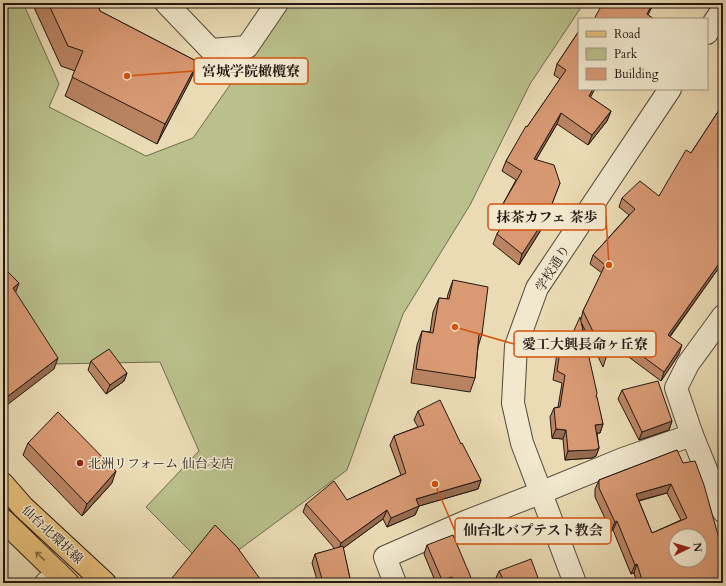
<svg xmlns="http://www.w3.org/2000/svg" width="726" height="586" viewBox="0 0 726 586" font-family="Cardo,'Noto Serif JP',serif">
<rect width="100%" height="100%" fill="#eadbb4"/>
<filter id="stains"><feTurbulence type="fractalNoise" baseFrequency=".005" numOctaves="4"/><feColorMatrix values="0 0 0 0 .2 0 0 0 0 .09 0 0 0 0 .02 0 0 0 .5 -.17"/></filter>
<radialGradient id="worn" r=".72"><stop offset=".6" stop-color="#630" stop-opacity="0"/><stop offset="1" stop-color="#630" stop-opacity=".3"/></radialGradient>
<polygon fill="#b9c08b" stroke="#6e6c4e" points="3,3 23,3 59,84 49,107 146,156 193,138 287,3 584,3 530,84 470,205 403,314 347,470 210,571 146,507 199,451 160,362 52,364 3,306"/>
<g fill="none" stroke-linecap="round" stroke-linejoin="round">
<g stroke="#54483a" stroke-width="24">
<g id="minor">
<polyline points="166,3 211,50 247,47 277,3"/>
<polyline points="707,33 723,9"/>
<polyline points="723,316 688,364 676,388 692,435 723,511"/>
<polyline points="46,583 58,573"/>
<polyline points="395,583 385,557 465,522 540,493 623,459 692,435"/>
<polyline points="575,583 522,443 513,403 516,346 537,288 670,89"/>
</g>
</g>
<g stroke="#221712" stroke-width="24">
<g id="major">
<polyline points="3,484 23,507 105,583"/>
<polyline points="3,520 68,583"/>
</g>
</g>
<use href="#minor" stroke="#f1e8ce" stroke-width="22"/>
<use href="#major" stroke="#e5be7a" stroke-width="22"/>
</g>
<g fill="#ba8463" stroke="#221712" fill-rule="evenodd">
<polygon points="32,3 97,3 100,11 198,62 190,81 157,144 65,96 75,71 61,66"/>
<polygon points="579,31 590,97 611,111 607,121 588,145 557,124 536,160 544,225 519,265 493,244 497,234 500,229 495,221 499,211 516,180 502,171 506,161 527,127 560,79 554,75 557,64"/>
<polygon points="723,62 723,70 721,69"/>
<polygon points="723,104 723,262 670,337 679,354 661,381 610,343 606,358 603,367 582,324 596,397 603,424 600,433 597,433 599,448 596,456 592,458 565,460 563,439 552,438 550,417 554,408 558,407 562,383 553,380 557,353 561,344 567,346 581,319 583,311 602,273 590,264 593,255 629,215 619,207 622,198 659,196 691,153"/>
<polygon points="453,280 482,334 478,347 475,378 470,392 411,383 417,345 422,331 430,332 433,312 439,298 447,299 448,294"/>
<polygon points="91,361 127,373 124,381 106,394 88,370"/>
<polygon points="622,390 672,421 669,430 639,440 618,399"/>
<polygon points="418,411 461,444 481,480 478,489 419,506 415,515 387,527 383,519 343,548 351,583 318,583 312,563 315,554 335,549 303,512 306,504 347,500 401,475 390,445 394,436 418,427 414,420"/>
<polygon points="28,443 112,483 82,516 23,455"/>
<path d="M677 450 723 583H637L634 573 631 574 613 530 611 531 595 497V489L599 480ZM667 493 681 520 652 533 639 501Z"/>
<polygon points="427,545 472,580 480,583 436,583 424,554"/>
<polygon points="499,571 540,583 497,583 495,580"/>
</g>
<g fill="#976b50" stroke="#221712">
<polygon points="653,3 654,3 646,19 647,14"/>
<polygon points="198,62 190,81 157,144 165,124"/>
<polygon points="593,89 595,89 585,107 589,96"/>
<polygon points="611,111 607,121 588,145 592,135"/>
<polygon points="561,113 557,124 530,170 534,159"/>
<polygon points="560,183 544,225 519,265 522,254"/>
<polygon points="723,258 723,262 664,344 668,335"/>
<polygon points="19,283 15,294 13,288"/>
<polygon points="682,345 679,354 661,381 664,372"/>
<polygon points="58,358 54,369 3,408 3,400"/>
<polygon points="127,373 124,381 106,394 110,385"/>
<polygon points="672,421 669,430 639,440 642,432"/>
<polygon points="603,424 600,433 592,433 595,425"/>
<polygon points="556,429 566,430 563,439 552,438"/>
<polygon points="599,448 596,456 592,458 565,460 568,451"/>
<polygon points="116,471 112,483 82,516 87,504"/>
<polygon points="481,480 478,489 419,506 415,515 387,527 391,518 416,499"/>
<polygon points="671,484 667,493 633,502 636,494"/>
<polygon points="387,510 383,519 338,552 341,543"/>
<polygon points="617,521 613,530 611,531 615,522"/>
<polygon points="637,564 634,573 631,574 635,565"/>
<polygon points="452,577 450,583 441,583 442,580"/>
</g>
<g fill="#d89973" stroke="#221712" fill-rule="evenodd">
<polygon points="48,3 97,3 100,11 198,62 165,124 72,77 83,51 68,46"/>
<polygon points="603,3 653,3 647,14 654,19 594,19"/>
<polygon points="579,31 579,89 593,89 589,96 611,111 592,135 561,113 534,159 554,165 560,183 548,214 522,254 497,234 506,220 499,211 522,171 506,161 526,126 527,127 566,70 557,64"/>
<polygon points="723,104 723,258 668,335 682,345 664,372 612,334 606,358 583,311 605,265 593,255 635,209 622,198 640,181 659,196 686,150 691,153"/>
<polygon points="3,267 19,283 13,288 58,358 3,400"/>
<polygon points="453,280 488,287 482,334 479,334 475,378 416,369 422,331 433,333 439,298 449,299"/>
<polygon points="580,317 597,393 596,397 597,397 603,424 595,425 599,448 595,450 568,451 566,430 556,429 554,408 560,407 565,375 557,371 561,344 567,346"/>
<polygon points="109,349 127,373 110,385 91,361"/>
<polygon points="658,381 672,421 642,432 622,390"/>
<polygon points="440,400 461,444 462,443 481,480 416,499 419,506 391,518 387,510 341,543 306,504 334,481 347,500 406,473 394,436 424,425 418,411"/>
<polygon points="58,412 116,471 87,504 28,443"/>
<path d="M677 450 683 463 695 461 704 485 720 542 723 541V583H643L637 564 635 565 617 521 615 522 599 488V480ZM671 484 687 518 652 533 636 494ZM676 536H700V560H676Z"/>
<polygon points="215,525 237,547 263,583 168,583"/>
<polygon points="453,535 472,580 478,578 480,583 454,583 452,577 442,580 427,545"/>
<polygon points="343,546 351,583 323,583 315,554"/>
<polygon points="531,559 540,583 505,583 499,571"/>
</g>
<defs><path id="oneway-shaft" d="M-6 0H5M1.5-3L5.5 0L1.5 3" fill="none" stroke-width="1.6" stroke-linecap="round" stroke-linejoin="round"/></defs>
<use stroke="#846a46" href="#oneway-shaft" transform="translate(40 556) rotate(-136)"/>
<circle fill="#8f2418" stroke="#f1e8ce" stroke-width="1.5" cx="80" cy="463" r="4"/>
<g text-anchor="middle" stroke-width="3" stroke-linejoin="round" paint-order="stroke">
<g font-size="13" fill="#221712" stroke="#f1e8ce">
<text transform="translate(552 268) rotate(-58)" y="5">学校通り</text>
<text transform="translate(53 534) rotate(43)" y="5">仙台北環状線</text>
</g>
<g font-size="13" fill="#221712" stroke="#f1e8ce" text-anchor="start">
<text x="88" y="468">北洲リフォーム 仙台支店</text>
</g>
</g>
<path fill="none" stroke="#d4520d" stroke-width="1.5" d="M127 76L194 71M609 265L606 217M455 327L514 344M435 484L455 531"/>
<g fill="#d4520d" stroke="#f1e8ce" stroke-width="1.5">
<circle cx="127" cy="76" r="4"/>
<circle cx="609" cy="265" r="4"/>
<circle cx="455" cy="327" r="4"/>
<circle cx="435" cy="484" r="4"/>
</g>
<g fill="#f1e8ce" stroke="#d4520d" stroke-width="1.5">
<rect x="194" y="58" width="114" height="26" rx="4"/>
<rect x="488" y="204" width="118" height="26" rx="4"/>
<rect x="514" y="331" width="142" height="26" rx="4"/>
<rect x="455" y="518" width="156" height="26" rx="4"/>
</g>
<g font-size="14" text-anchor="middle" font-weight="bold" fill="#221712">
<text x="251" y="76">宮城学院橄欖寮</text>
<text x="547" y="222">抹茶カフェ 茶歩</text>
<text x="585" y="349">愛工大興長命ヶ丘寮</text>
<text x="533" y="535">仙台北バプテスト教会</text>
</g>
<rect width="726" height="586" fill="none" stroke="#eadbb4" stroke-width="16"/>
<rect x="4" y="4" width="718" height="578" fill="none" stroke="#221712" stroke-width="2"/>
<rect x="8" y="8" width="710" height="570" fill="none" stroke="#221712"/>
<rect x="578" y="18" width="130" height="72" fill="#f1e8ce" stroke="#9e9483"/>
<rect x="586" y="31" width="20" height="6" fill="#e5be7a" stroke="#9e9483"/>
<text x="614" y="38" font-size="12" fill="#221712">Road</text>
<rect x="586" y="48" width="20" height="12" fill="#b9c08b" stroke="#9e9483"/>
<text x="614" y="58" font-size="12" fill="#221712">Park</text>
<rect x="586" y="68" width="20" height="12" fill="#d89973" stroke="#9e9483"/>
<text x="614" y="78" font-size="12" fill="#221712">Building</text>
<g transform="translate(688 548) rotate(85)"><circle r="19" fill="#f1e8ce" stroke="#9e9483"/>
<path d="M0-3L7 15L0 10L-7 15Z" fill="#8f2418"/>
<text y="-6" font-size="11" font-weight="bold" text-anchor="middle" fill="#221712">N</text>
</g>
<rect width="100%" height="100%" filter="url(#stains)"/>
<rect width="100%" height="100%" fill="url(#worn)"/>
</svg>
